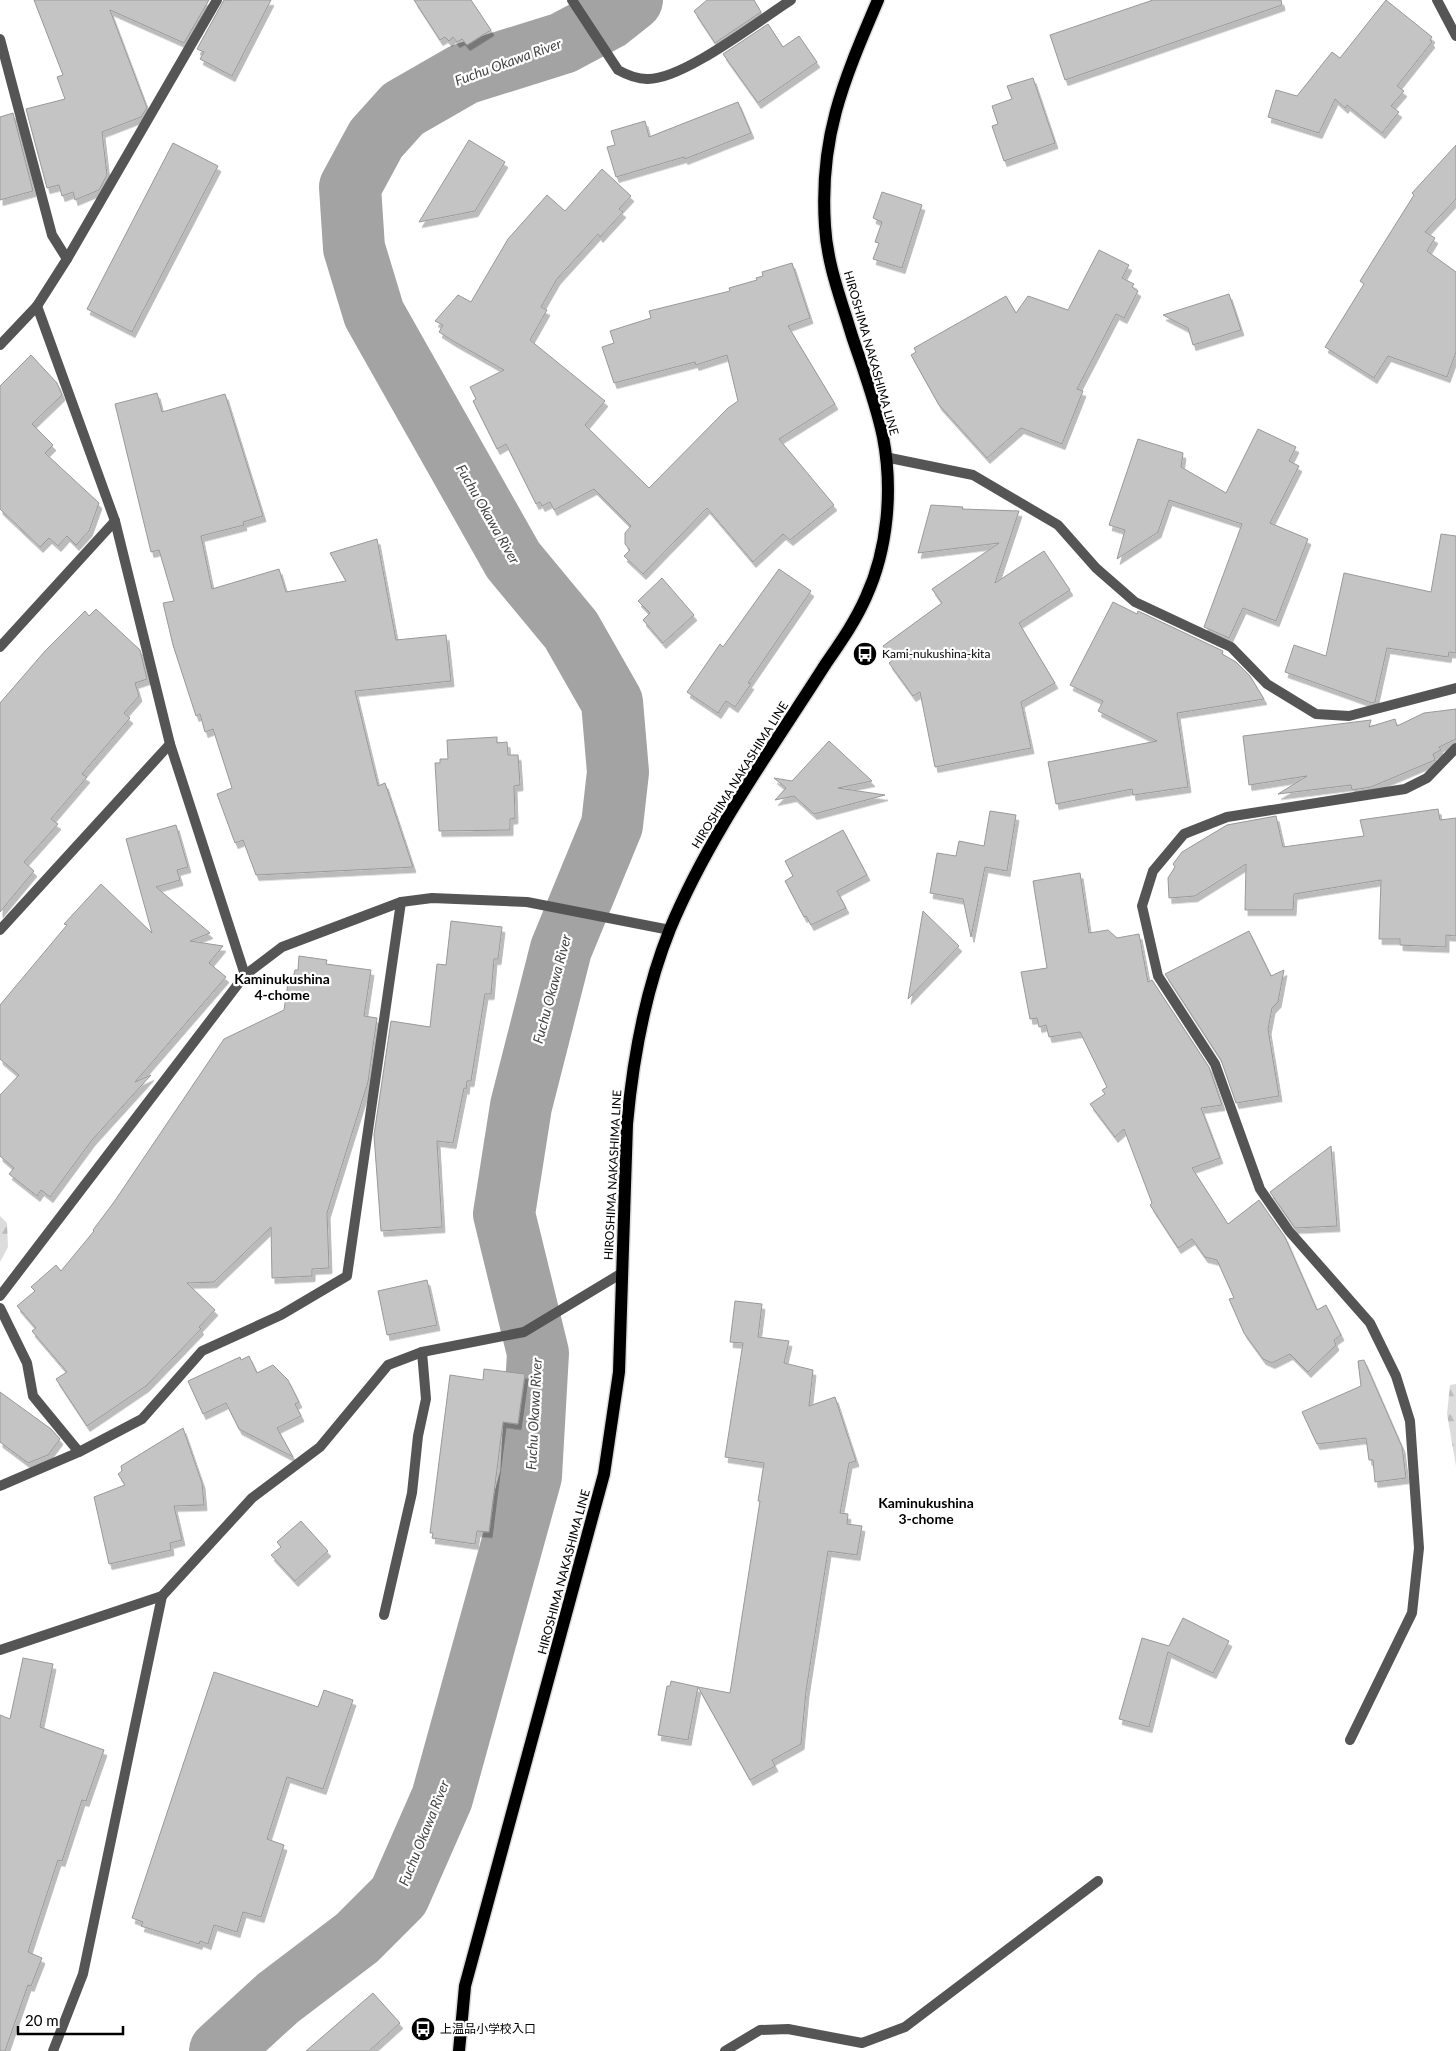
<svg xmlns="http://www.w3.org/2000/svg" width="1456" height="2051" viewBox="0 0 1456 2051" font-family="Lato,'Noto Sans JP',sans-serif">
<defs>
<pattern id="forest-firs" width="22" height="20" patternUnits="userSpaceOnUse" patternTransform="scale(1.25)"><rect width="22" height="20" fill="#dcdcdc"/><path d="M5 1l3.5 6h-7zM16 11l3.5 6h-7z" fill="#bbb"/></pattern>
<filter id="shadow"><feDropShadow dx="3" dy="5.5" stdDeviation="0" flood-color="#0004"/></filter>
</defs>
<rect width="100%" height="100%" fill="#fff"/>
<g fill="url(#forest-firs)">
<polygon points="0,1216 7,1223 8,1247 0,1262"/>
<polygon points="1456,1384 1456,1466 1447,1414 1450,1385"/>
</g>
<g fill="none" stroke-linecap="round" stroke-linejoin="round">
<polyline stroke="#a3a3a3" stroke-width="62" points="220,2051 278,1998 357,1938 399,1896 442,1798 531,1476 538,1353 504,1214 521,1106 561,949 612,825 618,772 612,702 571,630 513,560 374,314 354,248 350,187 376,139 403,109 464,74 563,43 608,19 632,0"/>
</g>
<g fill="#c4c4c4" stroke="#999" filter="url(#shadow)">
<polygon points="34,0 209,0 184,43 110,10 147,108 141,117 102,132 107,175 99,190 75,200 73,192 62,196 59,185 47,188 26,109 65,99 57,77 63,75"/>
<polygon points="224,0 271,0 232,76 200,59 204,52 197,49"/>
<polygon points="414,0 471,0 491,30 467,45 462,39 457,42 453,37 449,41 445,37 440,40"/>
<polygon points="707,0 754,0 761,12 715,43 694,11"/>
<polygon points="1153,0 1281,0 1282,5 1065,80 1050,35"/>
<polygon points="1386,0 1432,37 1430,40 1432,42 1397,86 1404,91 1391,106 1399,112 1382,133 1347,105 1345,108 1335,99 1319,133 1268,117 1276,90 1297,96 1332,52 1340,58"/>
<polygon points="768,24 783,47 799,36 817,62 758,103 723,54"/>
<polygon points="1033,78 1055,143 1004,161 992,126 998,124 992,106 1012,99 1007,86"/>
<polygon points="738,102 751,133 685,159 684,157 616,177 607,147 615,145 611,131 645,121 649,137"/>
<polygon points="13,113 33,191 0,200 0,117"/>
<polygon points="469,140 505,162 475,211 419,222"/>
<polygon points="173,143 218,166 132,332 87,309"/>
<polygon points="1456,145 1456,199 1425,232 1435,238 1427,251 1456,272 1456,352 1447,377 1388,356 1374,378 1325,347 1364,284 1360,281 1414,195 1412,193"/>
<polygon points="602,169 631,196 619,209 623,212 600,237 598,234 557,279 541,307 547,310 530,340 605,401 585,425 649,488 728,408 738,401 727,355 696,365 695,362 614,383 602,347 614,343 610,331 651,318 649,311 730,291 729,288 757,280 756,278 763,276 762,272 792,263 810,318 788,326 835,404 779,439 834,505 790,540 783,534 753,562 707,508 643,574 624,556 630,550 625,544 625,533 631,526 594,489 554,510 550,502 542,506 540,502 536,504 506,444 497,449 473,401 476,399 470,387 504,370 453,341 439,332 443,325 435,321 458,295 471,302 508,239 547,195 565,211"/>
<polygon points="882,192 922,205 902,268 873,259 879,243 875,242 882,222 873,218"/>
<polygon points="1099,250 1129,265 1122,278 1134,284 1132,287 1138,291 1124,318 1116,314 1077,389 1083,391 1062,444 1021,428 987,458 939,405 911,355 916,352 914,348 1006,296 1016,313 1028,296 1068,310"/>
<polygon points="1229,294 1241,330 1193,345 1188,328 1163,315"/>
<polygon points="31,355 57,383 62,395 32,424 53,445 45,453 99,503 89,531 76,545 67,536 58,546 49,538 40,547 0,509 0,386"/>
<polygon points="157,393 162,412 225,394 263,516 243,522 244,525 201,536 212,589 279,569 286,592 346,581 330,553 377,539 396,640 446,635 451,681 355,691 378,786 385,783 413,867 256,875 243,840 235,843 217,794 232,788 213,729 205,732 200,714 196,716 173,645 163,603 174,601 159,550 151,552 115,404"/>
<polygon points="1258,429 1296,447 1289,461 1299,466 1270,523 1308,539 1276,621 1243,608 1229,638 1204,627 1242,524 1169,500 1158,532 1117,559 1125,530 1109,525 1138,439 1183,453 1181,467 1226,493"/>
<polygon points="931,505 963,507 962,509 1019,511 995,583 1044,551 1070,590 1019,623 1055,683 1021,702 1031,748 935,767 920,692 913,696 889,663 893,660 883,646 942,603 932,589 999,543 918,553"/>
<polygon points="1441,534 1456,536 1456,653 1449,652 1448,657 1387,648 1375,702 1372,703 1285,672 1294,645 1326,656 1344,573 1431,592"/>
<polygon points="779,569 811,591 748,683 751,684 735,707 726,701 718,713 687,692 720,644 723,647"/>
<polygon points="662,578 694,615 663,643 643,620 650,613 638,601"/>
<polygon points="1113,602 1137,614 1138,611 1223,651 1222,654 1236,662 1250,676 1264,699 1177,713 1188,787 1133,795 1132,789 1056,804 1048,762 1157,741 1098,711 1103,701 1070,685"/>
<polygon points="96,609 140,650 147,679 135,683 139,696 124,713 130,718 82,774 87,777 51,819 58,824 24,862 34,871 0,912 0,703 45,651 85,611 89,616"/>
<polygon points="1456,709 1456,739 1439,747 1441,750 1433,754 1435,760 1371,787 1352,790 1351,785 1278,794 1307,776 1249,785 1243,736 1371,720 1369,727 1395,719 1397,726 1424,713"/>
<polygon points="497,737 497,743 507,742 508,755 518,755 520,785 514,786 515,818 510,819 510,830 439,831 435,763 440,763 440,759 448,759 447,740"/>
<polygon points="829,741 872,781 838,788 885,795 814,814 794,796 775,800 786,788 774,778 792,781"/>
<polygon points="1438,809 1440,820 1456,818 1456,936 1446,935 1446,947 1400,945 1400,939 1379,939 1381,880 1294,894 1293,910 1245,910 1246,864 1195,896 1169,898 1168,878 1175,867 1173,864 1182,852 1227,825 1276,816 1283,847 1364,836 1360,820"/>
<polygon points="990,811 1016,815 1007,871 985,867 971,937 963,899 930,893 937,853 956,856 959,841 984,846"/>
<polygon points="176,825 188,867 177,870 180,880 156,887 210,933 190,941 223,946 209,963 226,977 135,1082 151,1075 92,1140 50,1197 41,1190 37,1196 9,1174 14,1168 0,1156 0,1095 19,1075 0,1059 0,1005 67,925 64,924 101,884 152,933 126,839"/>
<polygon points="843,830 867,875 837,891 846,908 811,925 806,916 804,917 785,881 793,876 785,861"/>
<polygon points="1080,873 1089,933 1108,930 1117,938 1139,934 1148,982 1152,980 1209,1067 1222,1105 1201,1108 1220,1158 1192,1168 1228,1224 1259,1200 1285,1237 1317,1310 1326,1305 1341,1335 1334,1340 1336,1345 1308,1372 1290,1354 1272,1363 1263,1359 1244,1333 1229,1299 1234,1298 1217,1260 1205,1257 1192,1239 1178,1248 1150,1205 1152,1203 1124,1129 1115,1137 1090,1104 1105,1094 1102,1090 1107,1087 1080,1032 1049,1037 1046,1025 1039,1027 1037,1018 1030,1019 1021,972 1047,968 1033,881"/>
<polygon points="923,911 959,946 908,999"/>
<polygon points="451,921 502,927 498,959 494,959 491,994 485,994 471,1081 467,1081 466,1089 464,1088 453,1143 437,1141 442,1227 381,1231 374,1135 391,1021 430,1027 437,964 446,965"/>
<polygon points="1249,931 1271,976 1284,970 1278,1002 1272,1008 1268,1029 1279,1096 1236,1103 1221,1060 1165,974"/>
<polygon points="299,956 327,960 326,964 371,970 364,1016 377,1018 368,1082 327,1213 329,1268 312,1269 312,1276 272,1278 271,1227 214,1282 187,1283 215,1310 199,1327 201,1329 146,1386 87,1426 56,1379 67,1372 32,1331 36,1328 17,1306 35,1291 31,1287 56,1265 61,1271 94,1231 93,1230 114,1202 224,1039 284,1010 288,983 292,983 295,970 298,970"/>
<polygon points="1331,1146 1337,1226 1295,1228 1270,1192"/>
<polygon points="427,1280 437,1325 387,1335 378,1291"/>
<polygon points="735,1301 762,1304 758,1337 789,1341 784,1363 813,1370 809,1406 835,1397 856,1461 849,1463 840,1513 848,1514 847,1524 862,1526 857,1555 828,1551 806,1691 801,1744 772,1760 775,1766 750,1780 698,1687 730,1693 760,1501 758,1501 764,1463 725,1457 743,1343 730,1342"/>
<polygon points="249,1356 257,1373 273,1365 288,1380 299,1402 295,1404 301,1416 277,1428 293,1457 239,1429 226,1403 203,1414 188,1381 240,1357 241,1360"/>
<polygon points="1364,1360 1402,1447 1406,1478 1375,1482 1373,1460 1369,1460 1366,1438 1317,1444 1302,1412 1361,1386 1358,1361"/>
<polygon points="484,1369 525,1374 518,1424 503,1422 489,1532 477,1531 475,1544 432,1538 433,1533 430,1533 450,1375 483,1380"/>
<polygon points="0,1392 51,1429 60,1439 48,1455 28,1463 0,1442"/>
<polygon points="183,1428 202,1483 204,1505 174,1506 182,1540 170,1543 171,1550 109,1564 94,1497 125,1485 118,1474 122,1471 121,1466"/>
<polygon points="301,1521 328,1551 295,1581 271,1555 281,1547 277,1542"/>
<polygon points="1183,1618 1229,1641 1213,1673 1168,1652 1149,1727 1119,1719 1142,1638 1169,1646"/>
<polygon points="23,1658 53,1664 40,1727 104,1750 86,1801 82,1800 62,1861 58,1860 28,1952 42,1958 31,1986 28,1985 5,2051 0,2051 0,1715 10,1719"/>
<polygon points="214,1672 318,1707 324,1690 353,1700 323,1789 287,1777 267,1839 284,1845 261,1917 243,1912 237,1932 214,1925 208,1944 200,1941 199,1944 141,1926 143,1922 132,1918"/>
<polygon points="671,1681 698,1687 688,1740 658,1735 667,1686 670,1686"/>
<polygon points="373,1993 400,2023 369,2051 306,2051"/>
</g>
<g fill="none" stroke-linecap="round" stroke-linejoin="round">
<g stroke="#dbdbdb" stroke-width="15">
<path id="primary" d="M459 2051 465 1986 604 1474 619 1372 627 1124C633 1058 645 991 670 929 709 835 771 750 825 665 840 643 855 622 866 597 888 549 893 489 883 437 876 403 863 369 852 336 841 299 827 264 825 226 819 136 844 80 878 0"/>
</g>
<g stroke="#555" stroke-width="10">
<path d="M572 0 618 70C627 75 636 79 647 79 683 80 758 21 791 0"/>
<polyline points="384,1615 412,1493 418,1436 426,1399 422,1352"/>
</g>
<g stroke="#555" stroke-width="10">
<polyline points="1437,0 1456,36"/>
<polyline points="0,39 52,235 67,259"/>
<polyline points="37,306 115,521 170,744 245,975"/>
<polyline points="0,345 37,306 67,259 217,0"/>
<polyline points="885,457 973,475 1058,525 1096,568 1135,602 1231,647 1267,684 1316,714 1349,716 1456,688"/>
<polyline points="0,647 115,521"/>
<polyline points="0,930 170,744"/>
<polyline points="0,1296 245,975 282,947 401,902 432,898 527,902 670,930"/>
<polyline points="0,1308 27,1363 33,1396 79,1452"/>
<polyline points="0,1486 79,1452 142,1419 202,1351 281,1315 347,1276 401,902"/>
<polyline points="0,1650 162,1596 252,1498 320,1447 388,1365 422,1352 524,1332 622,1273"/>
<polyline points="1350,1740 1412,1613 1419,1548 1410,1421 1396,1376 1370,1323 1289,1231 1260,1189 1215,1064 1158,976 1142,906 1153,871 1184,834 1227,817 1405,789 1427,778 1456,748"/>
<polyline points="53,2051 83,1974 162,1596"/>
<polyline points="725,2051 760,2030 788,2029 862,2043 905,2027 1098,1881"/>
</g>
<use href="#primary" stroke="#000" stroke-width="12"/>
</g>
<defs>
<g id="bus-disc" transform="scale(1.25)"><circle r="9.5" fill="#000" stroke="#fff"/><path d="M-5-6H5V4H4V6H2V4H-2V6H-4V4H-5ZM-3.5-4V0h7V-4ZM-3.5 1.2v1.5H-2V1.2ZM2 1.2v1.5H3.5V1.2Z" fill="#fff"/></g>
</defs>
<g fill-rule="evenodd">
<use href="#bus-disc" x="865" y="654"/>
<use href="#bus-disc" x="423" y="2029"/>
</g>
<g text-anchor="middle" stroke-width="4.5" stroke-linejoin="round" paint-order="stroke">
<g font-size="12" fill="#000" stroke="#fff">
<text transform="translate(871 353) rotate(74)" y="4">HIROSHIMA NAKASHIMA LINE</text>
<text transform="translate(740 775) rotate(-58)" y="4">HIROSHIMA NAKASHIMA LINE</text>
<text transform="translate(613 1175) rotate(-87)" y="4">HIROSHIMA NAKASHIMA LINE</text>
<text transform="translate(564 1572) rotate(-75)" y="4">HIROSHIMA NAKASHIMA LINE</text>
</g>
<g font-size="12" fill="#000" stroke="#fff" text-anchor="start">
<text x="882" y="658">Kami-nukushina-kita</text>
<text x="440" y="2033">上温品小学校入口</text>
</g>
<g font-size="14" font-style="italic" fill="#444" stroke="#fff">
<text transform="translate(508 62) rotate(-20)" y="5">Fuchu Okawa River</text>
<text transform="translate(488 514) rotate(60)" y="5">Fuchu Okawa River</text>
<text transform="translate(552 989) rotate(-75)" y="5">Fuchu Okawa River</text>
<text transform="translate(534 1414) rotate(-87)" y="5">Fuchu Okawa River</text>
<text transform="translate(424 1833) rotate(-68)" y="5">Fuchu Okawa River</text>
</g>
<g font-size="14" font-weight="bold" fill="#000" stroke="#fff">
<text x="282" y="984">Kaminukushina<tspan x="282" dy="16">4-chome</tspan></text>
<text x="926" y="1508">Kaminukushina<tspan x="926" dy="16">3-chome</tspan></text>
</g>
</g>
<path d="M18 2026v8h105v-8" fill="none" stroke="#000000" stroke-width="2.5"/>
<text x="25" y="2026" font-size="15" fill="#000000" stroke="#ffffff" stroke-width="4" paint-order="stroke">20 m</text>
</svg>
